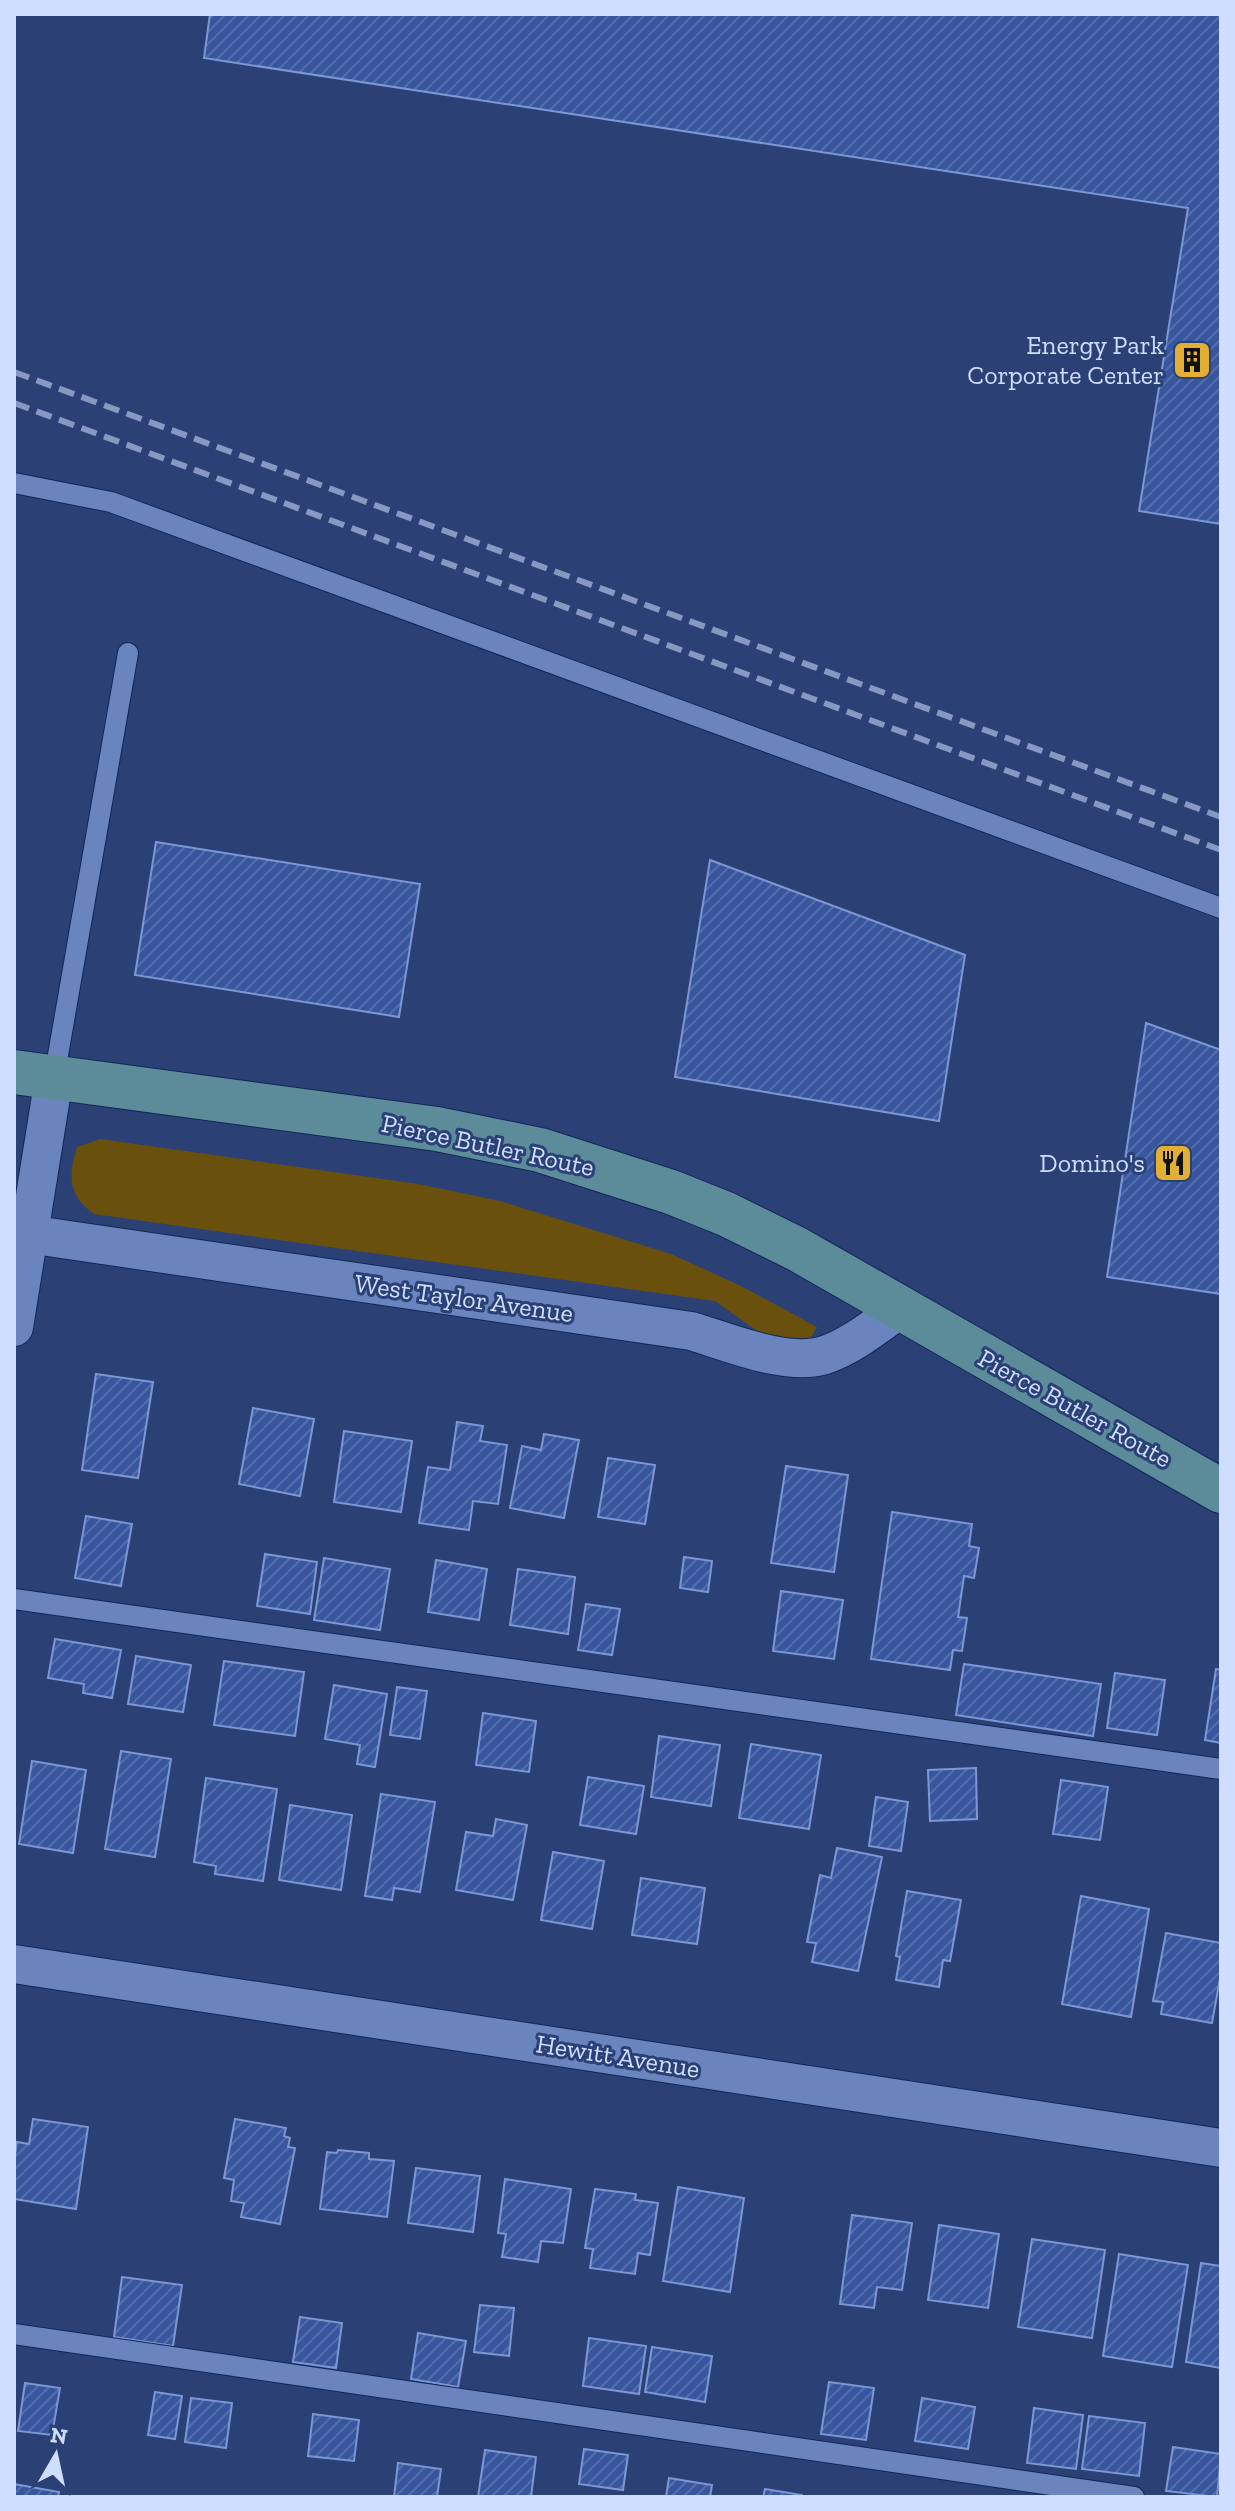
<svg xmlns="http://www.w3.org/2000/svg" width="1235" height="2511" viewBox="0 0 1235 2511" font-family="'Zilla Slab',serif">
<defs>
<pattern id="building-hatch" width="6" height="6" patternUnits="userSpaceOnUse" patternTransform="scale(2)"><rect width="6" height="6" fill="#38569e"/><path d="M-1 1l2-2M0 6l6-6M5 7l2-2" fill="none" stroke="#546ead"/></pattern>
</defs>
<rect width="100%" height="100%" fill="#2b4176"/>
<path fill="#6a500d" d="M100 1139 418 1184 500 1201 671 1254 741 1286 817 1327 810 1339 790 1340 764 1336 715 1301 94 1214C68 1196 68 1175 77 1147Z"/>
<g fill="url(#building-hatch)" stroke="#7c97d3" stroke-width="2">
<polygon points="210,14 1221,14 1221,524 1139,511 1188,208 204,58"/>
<polygon points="156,842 420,884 399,1017 135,975"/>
<polygon points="710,860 965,955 939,1121 675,1077"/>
<polygon points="1146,1023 1221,1050 1221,1294 1107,1277"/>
<polygon points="96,1374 153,1382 138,1478 82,1470"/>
<polygon points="253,1408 314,1419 300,1496 239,1484"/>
<polygon points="457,1422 483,1426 480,1441 507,1445 498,1504 473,1501 469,1530 419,1523 428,1467 450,1470"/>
<polygon points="344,1431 412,1441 401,1512 334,1502"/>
<polygon points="544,1434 579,1440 564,1518 510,1508 522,1446 541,1450"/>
<polygon points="608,1458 655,1465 645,1524 598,1517"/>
<polygon points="786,1466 848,1475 834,1572 771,1563"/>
<polygon points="892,1512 972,1524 969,1546 979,1548 974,1578 964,1576 958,1617 967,1618 962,1651 953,1650 950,1670 871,1659"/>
<polygon points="86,1516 132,1524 121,1586 75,1578"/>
<polygon points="265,1554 317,1562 310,1614 257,1606"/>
<polygon points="684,1557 712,1561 708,1592 680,1588"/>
<polygon points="324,1558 390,1569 380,1630 314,1620"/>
<polygon points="436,1560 487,1569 479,1620 428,1612"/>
<polygon points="518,1569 575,1577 568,1634 510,1625"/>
<polygon points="781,1591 843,1600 834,1659 773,1651"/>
<polygon points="586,1604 620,1609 612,1655 578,1650"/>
<polygon points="55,1639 121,1650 112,1698 83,1693 84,1684 48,1678"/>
<polygon points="136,1656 191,1665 183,1712 128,1704"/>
<polygon points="224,1661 304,1672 295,1736 214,1725"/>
<polygon points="964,1664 1101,1684 1093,1736 956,1715"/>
<polygon points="1216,1669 1221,1670 1221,1743 1205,1740"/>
<polygon points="1115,1673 1165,1680 1157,1735 1107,1728"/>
<polygon points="334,1685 387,1694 375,1767 357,1764 360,1745 325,1739"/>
<polygon points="397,1687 427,1691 420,1739 390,1735"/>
<polygon points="483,1713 536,1721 529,1772 476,1765"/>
<polygon points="659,1736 720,1745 711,1806 651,1797"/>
<polygon points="751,1744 821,1755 809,1829 739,1818"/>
<polygon points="121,1751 171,1759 155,1857 105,1849"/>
<polygon points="32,1761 86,1770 73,1853 19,1844"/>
<polygon points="976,1768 977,1819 930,1821 928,1770"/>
<polygon points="588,1777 644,1786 636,1834 580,1825"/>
<polygon points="206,1778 277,1789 263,1881 215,1874 216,1866 194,1862"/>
<polygon points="1061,1780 1108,1787 1100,1840 1053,1834"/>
<polygon points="381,1794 435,1802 420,1892 394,1888 392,1900 365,1896"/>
<polygon points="876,1797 908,1802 901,1851 869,1846"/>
<polygon points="290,1805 352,1815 341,1890 279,1880"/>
<polygon points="496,1819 527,1825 513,1900 456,1890 466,1832 493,1836"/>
<polygon points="837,1848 882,1857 858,1971 812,1962 816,1943 807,1942 820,1875 831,1878"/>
<polygon points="553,1852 604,1861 592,1929 541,1920"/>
<polygon points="641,1878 705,1888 697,1944 632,1935"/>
<polygon points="907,1891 961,1900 950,1961 943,1960 939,1987 896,1980 900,1957 896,1956"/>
<polygon points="1081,1896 1149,1909 1131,2017 1062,2004"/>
<polygon points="1166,1933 1221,1943 1221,1973 1212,2023 1161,2014 1163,2002 1153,2001"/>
<polygon points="33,2119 88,2127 76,2209 14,2199 14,2161 17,2142 29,2144"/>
<polygon points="235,2119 286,2128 284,2136 290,2138 288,2147 295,2148 280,2224 241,2217 244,2203 231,2201 234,2180 224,2178"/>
<polygon points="338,2150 369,2153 369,2159 394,2161 387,2217 320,2209 327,2152 337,2153"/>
<polygon points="416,2168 480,2176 473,2232 408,2223"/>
<polygon points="505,2179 571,2189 563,2243 541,2241 538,2262 502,2257 506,2234 498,2233"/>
<polygon points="678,2187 744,2198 730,2292 663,2281"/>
<polygon points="595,2189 636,2194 635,2200 658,2203 650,2255 638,2253 635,2274 590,2268 593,2249 585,2248"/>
<polygon points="852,2215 912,2223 902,2290 877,2287 874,2308 840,2304"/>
<polygon points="939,2225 999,2234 988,2308 928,2300"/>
<polygon points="1032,2239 1105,2250 1092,2338 1018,2327"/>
<polygon points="1119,2254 1188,2265 1172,2367 1103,2356"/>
<polygon points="1201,2263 1221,2266 1221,2368 1186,2362"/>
<polygon points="122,2277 182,2285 173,2346 114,2337"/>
<polygon points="480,2305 514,2308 509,2356 474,2352"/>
<polygon points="300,2317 342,2323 336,2368 293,2362"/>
<polygon points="418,2333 466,2341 458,2387 411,2379"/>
<polygon points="589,2338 646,2346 639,2394 583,2386"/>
<polygon points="652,2347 712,2356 705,2402 645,2392"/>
<polygon points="829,2382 874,2388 866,2440 821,2434"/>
<polygon points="25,2383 60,2388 52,2435 18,2431"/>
<polygon points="155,2392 182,2396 175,2439 148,2435"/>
<polygon points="191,2398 232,2403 226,2448 185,2442"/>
<polygon points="922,2398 975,2407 968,2449 915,2441"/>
<polygon points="1034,2408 1083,2415 1076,2469 1027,2463"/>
<polygon points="313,2414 359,2420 354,2461 308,2456"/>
<polygon points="1089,2416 1145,2423 1139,2476 1082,2469"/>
<polygon points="1173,2447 1221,2454 1217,2497 1166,2491"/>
<polygon points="584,2449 628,2455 623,2490 579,2484"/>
<polygon points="485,2450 536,2457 531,2497 478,2497"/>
<polygon points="398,2463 441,2469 437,2497 394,2497"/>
<polygon points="669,2478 712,2485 710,2497 666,2497"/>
<polygon points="14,2484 59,2492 58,2497 14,2497"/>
<polygon points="765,2489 802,2495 802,2497 763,2497"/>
</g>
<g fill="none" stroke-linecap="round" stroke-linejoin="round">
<g stroke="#132658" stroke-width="22">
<g id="lane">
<polyline points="14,483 111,502 1221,908"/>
<polyline points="54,1078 128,653"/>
<polyline points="14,1599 1221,1769"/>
<polyline points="14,2334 1134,2497"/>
</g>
</g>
<g stroke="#132658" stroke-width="40">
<g id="street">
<path d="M14 1232 691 1331C729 1342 786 1367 825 1355 852 1346 877 1325 900 1309"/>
<polyline points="14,1327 54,1078"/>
<polyline points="14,1964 1221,2148"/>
</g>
</g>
<g stroke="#132658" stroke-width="46">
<polyline id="secondary" points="14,1072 437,1129 540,1150 671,1192 726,1214 797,1249 1221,1491"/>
</g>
<use href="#lane" stroke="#6a84be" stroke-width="20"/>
<use href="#street" stroke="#6a84be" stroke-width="38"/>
<use href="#secondary" stroke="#5c8c9a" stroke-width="44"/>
<g stroke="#8799c2" stroke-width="6" stroke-dasharray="16 8" stroke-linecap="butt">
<polyline points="14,372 1221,817"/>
<polyline points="14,403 1221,850"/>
</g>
</g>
<defs>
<g id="building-square" transform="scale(2)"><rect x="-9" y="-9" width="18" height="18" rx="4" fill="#e1af34" stroke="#2b4176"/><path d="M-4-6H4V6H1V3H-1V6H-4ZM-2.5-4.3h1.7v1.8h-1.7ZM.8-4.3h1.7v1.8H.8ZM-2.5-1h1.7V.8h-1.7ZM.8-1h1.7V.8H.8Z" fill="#111"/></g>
<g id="restaurant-square" transform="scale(2)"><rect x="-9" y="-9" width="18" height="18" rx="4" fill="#e1af34" stroke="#2b4176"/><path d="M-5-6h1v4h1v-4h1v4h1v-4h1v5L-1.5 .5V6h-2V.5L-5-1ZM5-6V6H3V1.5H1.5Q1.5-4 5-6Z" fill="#111"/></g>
</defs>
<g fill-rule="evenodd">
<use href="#building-square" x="1192" y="360"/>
<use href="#restaurant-square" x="1173" y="1163"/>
</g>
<g text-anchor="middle" stroke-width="6" stroke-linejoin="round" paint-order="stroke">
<g font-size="26" fill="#cfdefe" stroke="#2b4176" text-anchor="end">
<text x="1164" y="354">Energy Park<tspan x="1164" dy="30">Corporate Center</tspan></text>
<text x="1145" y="1172">Domino's</text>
</g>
<g font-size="26" fill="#cfdefe" stroke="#2b4176">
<text transform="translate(488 1145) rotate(12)" y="9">Pierce Butler Route</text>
<text transform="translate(464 1298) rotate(8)" y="9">West Taylor Avenue</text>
<text transform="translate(1075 1408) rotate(29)" y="9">Pierce Butler Route</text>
<text transform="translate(618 2056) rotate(9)" y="9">Hewitt Avenue</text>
</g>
</g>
<rect width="1235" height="2511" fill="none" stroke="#cfdefe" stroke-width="32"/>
<g transform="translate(56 2455) rotate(9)" stroke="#2b4176" stroke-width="6" paint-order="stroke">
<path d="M0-6L14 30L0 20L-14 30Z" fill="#cfdefe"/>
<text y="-12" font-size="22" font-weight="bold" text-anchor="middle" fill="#cfdefe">N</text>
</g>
</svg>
